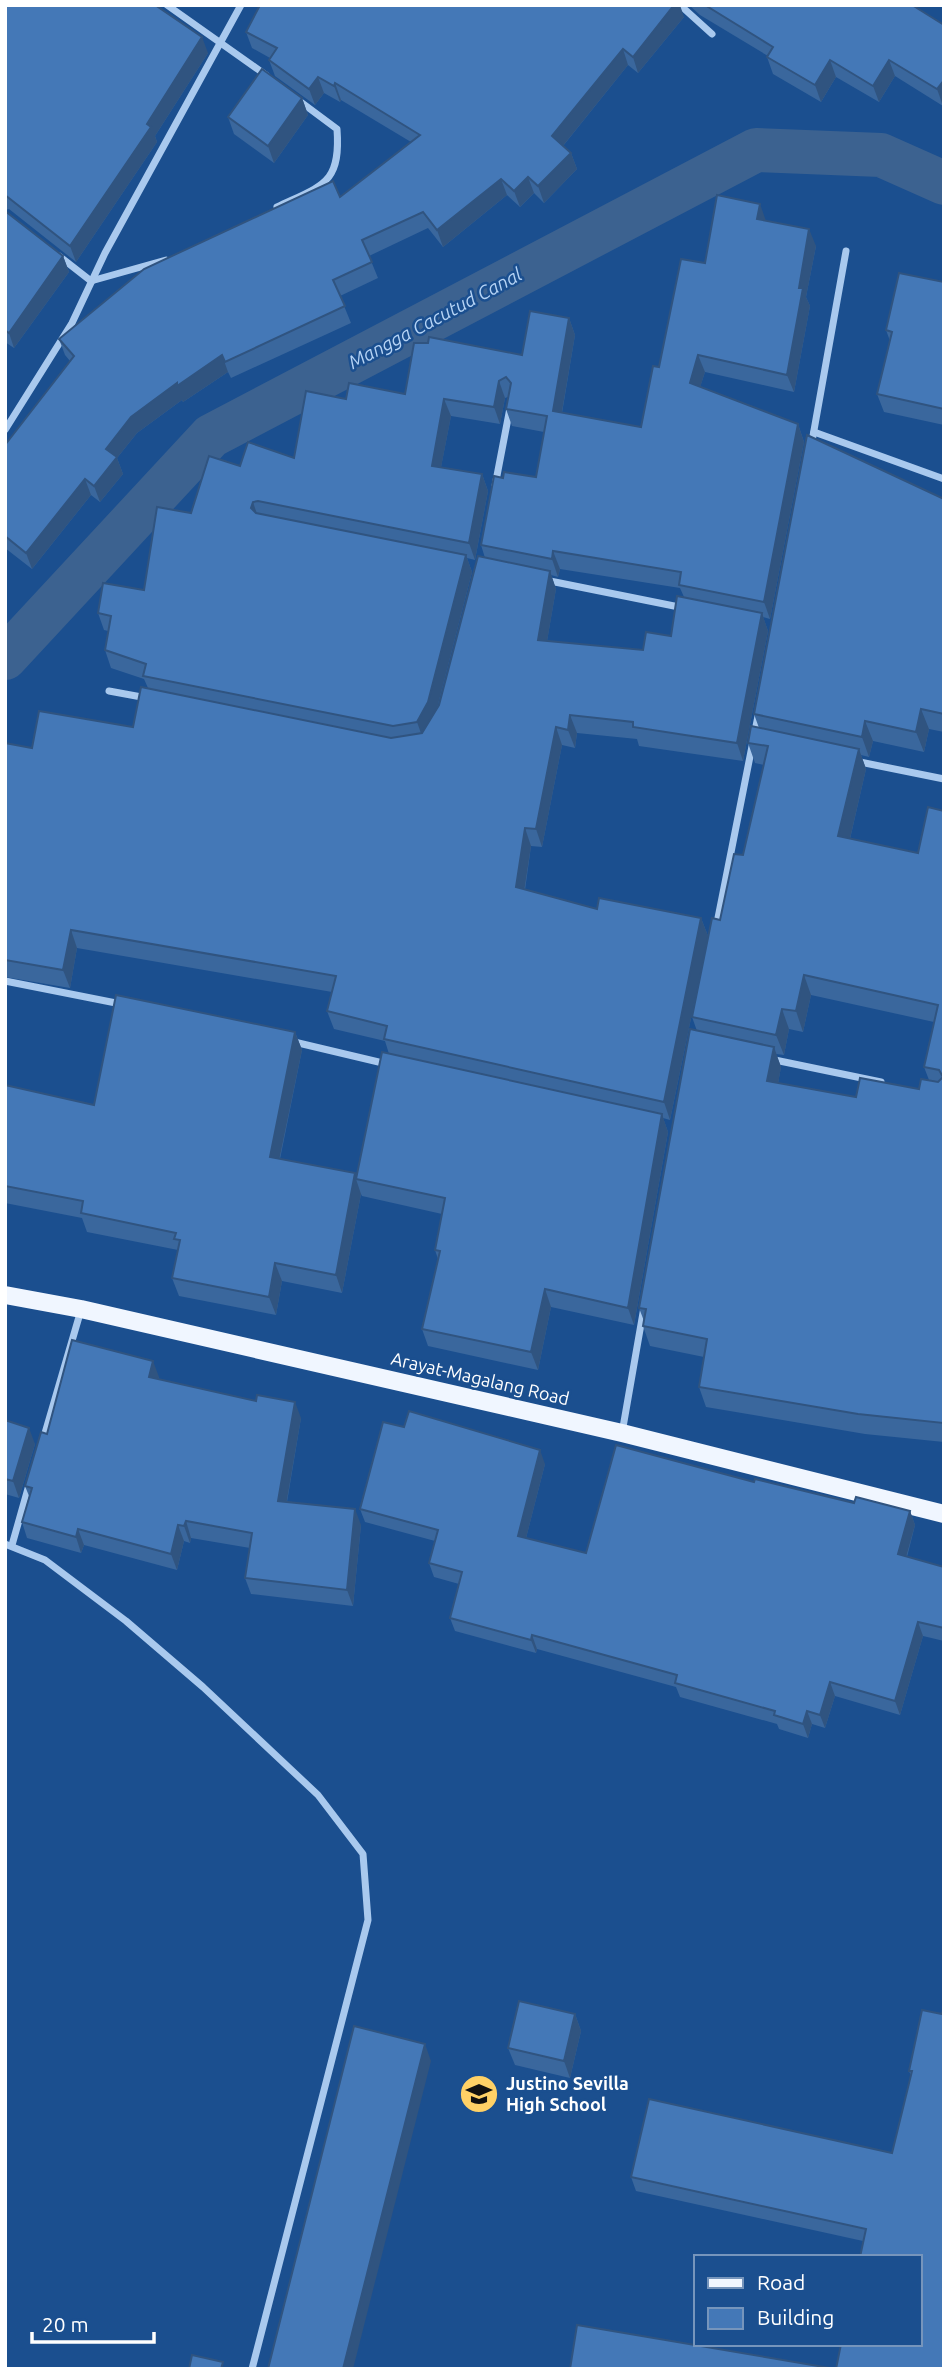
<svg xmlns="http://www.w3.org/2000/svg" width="949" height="2374" viewBox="0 0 949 2374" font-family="Ubuntu,sans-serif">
<rect width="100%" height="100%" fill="#1b4f8f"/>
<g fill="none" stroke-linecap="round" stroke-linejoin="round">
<polyline stroke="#3c6290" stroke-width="44" points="5,658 211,436 756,150 881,155 944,183"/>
<g stroke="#a9c9ee" stroke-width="7">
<polyline points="167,5 266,75"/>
<polyline points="680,5 712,34"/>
<path d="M277 207C323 185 341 184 337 129L298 100"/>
<polyline points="59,256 91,281 166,260"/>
<polyline points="5,430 72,323 105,253 241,5"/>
<polyline points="814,432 944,479"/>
<polyline points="811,447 846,251"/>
<polyline points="495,486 510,408"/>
<polyline points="545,580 684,608"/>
<polyline points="109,691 147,698"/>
<polyline points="855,761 944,779"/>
<polyline points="716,928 758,716"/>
<polyline points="5,981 121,1004"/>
<polyline points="290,1041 387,1064"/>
<polyline points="770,1059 881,1082"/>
<polyline points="622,1433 644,1307"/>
<polyline points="43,1440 81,1310"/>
<polyline points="5,1544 45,1560 126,1621 203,1687 318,1795 363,1854 368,1920 252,2369"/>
<polyline points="12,1545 29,1485"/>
</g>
<polyline stroke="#f0f6ff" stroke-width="18" points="5,1295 81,1309 622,1433 944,1514"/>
</g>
<g fill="#3a679d" fill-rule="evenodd">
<polygon points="5,5 208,53 155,136 157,142 76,262 9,209 5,210"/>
<polygon points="689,5 916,5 915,7 944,25 944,105 943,106 895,76 879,102 836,77 821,102 773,74 767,57 768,56 700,15"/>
<polygon points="684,17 638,73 628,65 563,146 571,153 577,169 544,203 534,193 520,207 507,195 443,247 428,228 369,256 378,278 340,296 351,323 231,378 228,372 183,402 182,400 137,433 117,458 123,474 100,502 91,495 32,569 5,548 5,445 70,361 65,355 59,339 340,197 411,142 341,100 340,102 324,93 315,105 275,76 269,60 270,58 252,48 246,32"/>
<polygon points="302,98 308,115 274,163 234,134 228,117"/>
<polygon points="5,211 63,256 69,272 14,348 5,342"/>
<path d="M766 221 816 246 806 297 810 306 794 392 705 372 700 387 798 424 804 442 770 619 763 617 768 631 743 761 639 746 637 739 577 733 575 748 562 745 542 847 531 846 525 890 597 909 701 918 708 936 670 1120 663 1118 668 1132 634 1325 551 1307 538 1370 428 1346 422 1329 438 1259 435 1250 442 1214 362 1196 361 1194 342 1293 282 1281 276 1315 179 1296 172 1278 178 1250 87 1232 82 1218 5 1203V1085L94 1105 295 1032 302 1050 280 1159 355 1173 356 1176 389 1054 385 1041 334 1029 327 1011 332 992 77 948 70 988 5 977V743L32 748 133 727 148 688 144 679 111 668 105 650 108 631 104 630 98 613 144 590 191 513 240 466 294 458 346 399 405 394 522 355 569 318 575 335 562 413 641 427 659 367 705 263ZM508 397 506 409 512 426 544 432 536 477 503 478 481 545 485 558 439 705 437 709 472 572 467 558 475 560 488 491 482 474 441 467 451 416 500 424 505 398ZM560 569 680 588 684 597 671 636 643 650 547 641 556 589 551 575 558 577Z"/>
<polygon points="944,282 944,425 884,412 877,394 890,341 886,330"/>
<path d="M944 499V732L929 729 924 752 873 741 869 757 861 755 866 769 850 839 918 853 944 811V1442L865 1434 706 1407 699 1387 704 1357 650 1346 643 1326 644 1321 639 1308 697 1031 692 1017 720 920 743 855 764 765 755 763 748 743 759 728 754 714ZM811 995 934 1022 924 1067 929 1080 919 1089 856 1097 778 1083 781 1067 776 1054 784 1055 789 1029 803 1032Z"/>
<polygon points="159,1377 159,1379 301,1418 287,1502 361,1525 353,1606 251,1594 245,1578 250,1548 191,1538 190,1543 184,1541 177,1570 84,1545 81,1553 27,1538 22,1522 29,1496 25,1486 47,1434"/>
<polygon points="5,1420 35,1444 19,1498 5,1494"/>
<polygon points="404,1427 545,1464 526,1538 586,1553 754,1482 854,1503 910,1511 915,1525 907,1557 944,1567 944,1641 923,1636 900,1715 835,1696 825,1728 812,1724 808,1738 779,1729 777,1724 680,1697 676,1687 537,1649 536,1653 455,1631 450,1618 459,1584 434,1577 429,1563 435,1541 365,1522 360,1509"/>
<polygon points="575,2014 581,2031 570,2078 515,2065 508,2048"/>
<polygon points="942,2014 836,2369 863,2241 636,2191 631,2177 892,2153 911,2076 909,2071"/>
</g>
<g fill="#305480">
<polygon points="674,5 680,5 684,17 638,73 633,57"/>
<polygon points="202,37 208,53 155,136 157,142 76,262 70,246"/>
<polygon points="623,49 628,65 558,152 552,136"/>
<polygon points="830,60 836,77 821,102 815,85"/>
<polygon points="889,60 895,76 879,102 873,86"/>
<polygon points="318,77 324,93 315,105 309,89"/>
<polygon points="943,80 944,82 943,106 937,89"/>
<polygon points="335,83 341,100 340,102 334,86"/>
<polygon points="302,98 308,115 274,163 268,146"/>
<polygon points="571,153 577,169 544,203 538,186"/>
<polygon points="528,177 534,193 520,207 514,191"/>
<polygon points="501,179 507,195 443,247 437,230"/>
<polygon points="760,204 766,221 757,219"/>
<polygon points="809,229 816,246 806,297 810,306 794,392 787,375 799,288"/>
<polygon points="63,256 69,272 14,348 9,333"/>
<polygon points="569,318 575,335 559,429 553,411"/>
<polygon points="222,355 228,372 183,402 182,400 137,433 117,458 123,474 100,502 94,486 106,449 131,417 177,383"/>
<polygon points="698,355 705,372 696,400 690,383"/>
<polygon points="499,381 505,398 500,424 494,407"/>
<polygon points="444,399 451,416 438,483 432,466"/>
<polygon points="798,424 804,442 770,619 764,602"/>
<polygon points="482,474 488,491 475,560 469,543"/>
<polygon points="85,479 91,495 32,569 26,553"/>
<polygon points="253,502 259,520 251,508"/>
<polygon points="553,551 560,569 558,577 552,559"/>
<polygon points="466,555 472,572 434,720 423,739 417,722"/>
<polygon points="550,571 556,589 544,659 538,640"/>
<polygon points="762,613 768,631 743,761 737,743"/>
<polygon points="921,709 929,729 924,752 916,732"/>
<polygon points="570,715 577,733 575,748 568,730"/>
<polygon points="865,721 873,741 869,757 862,737"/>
<polygon points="556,727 562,745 542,847 536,829"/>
<polygon points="859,749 866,769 846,856 838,836"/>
<polygon points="525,828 531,846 522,905 516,887"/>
<polygon points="701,918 708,936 670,1120 664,1102"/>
<polygon points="71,930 77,948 70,988 63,970"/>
<polygon points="804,975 811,995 803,1032 796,1011"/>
<polygon points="782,1009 789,1029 784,1055 776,1035"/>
<polygon points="295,1032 302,1050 276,1175 270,1157"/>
<polygon points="774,1047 781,1067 775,1101 767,1081"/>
<polygon points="662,1114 668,1132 634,1325 628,1308"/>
<polygon points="355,1173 357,1179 356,1179 361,1194 342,1293 336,1275"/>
<polygon points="275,1263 282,1281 276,1315 269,1297"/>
<polygon points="545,1289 551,1307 538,1370 531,1352"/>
<polygon points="153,1361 159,1377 155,1393 149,1377"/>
<polygon points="295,1402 301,1418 284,1517 278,1501"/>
<polygon points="29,1428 35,1444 19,1498 13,1481"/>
<polygon points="540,1450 545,1464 523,1550 518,1536"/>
<polygon points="355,1509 361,1525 353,1606 347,1590"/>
<polygon points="910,1511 915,1525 903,1568 898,1554"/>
<polygon points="186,1521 191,1538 190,1543 184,1526"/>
<polygon points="178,1525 184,1541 177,1570 171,1554"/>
<polygon points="78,1529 84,1545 81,1553 76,1537"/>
<polygon points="918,1622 923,1636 900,1715 895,1701"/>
<polygon points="532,1635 537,1649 536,1653 531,1640"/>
<polygon points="830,1682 835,1696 825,1728 820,1715"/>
<polygon points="807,1711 812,1724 808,1738 803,1724"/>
<polygon points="575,2014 581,2031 570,2078 564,2061"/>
<polygon points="425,2044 431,2061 353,2369 343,2369"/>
</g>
<g fill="#4478b7" stroke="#305480" stroke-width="2">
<polygon points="5,5 155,5 202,37 147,124 151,127 70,246 5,195"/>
<polygon points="260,5 674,5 633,57 623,49 552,136 571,153 538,186 528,177 514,191 501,179 437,230 423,212 362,240 372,262 333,280 345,306 225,362 222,355 177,386 177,383 131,417 106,449 117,457 94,486 85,479 26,553 5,536 5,445 74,356 59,339 144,269 333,181 340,197 420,135 335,83 334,86 318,77 309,89 269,60 277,48 246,32"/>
<polygon points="705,5 912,5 944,25 944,80 937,89 889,60 873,86 830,60 815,85 767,57 773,47"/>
<polygon points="262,69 302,98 268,146 228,117"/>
<polygon points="717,195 760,204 757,219 809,229 799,288 803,288 787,375 698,355 690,383 798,424 764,602 679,585 681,572 553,551 552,559 481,545 494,476 503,478 504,472 536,477 547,416 506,409 511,383 506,377 499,381 494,407 444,399 432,466 482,474 469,543 258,501 253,502 251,508 256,513 466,555 428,702 417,722 393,726 143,676 146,664 105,650 111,616 98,613 103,583 144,590 157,507 191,513 209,456 240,466 248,442 294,458 306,391 346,399 349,383 405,394 414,343 428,343 429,337 522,355 530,311 569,318 553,411 641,427 653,366 659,367 681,259 705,263"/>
<polygon points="5,211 63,256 9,333 5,330"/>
<polygon points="899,273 944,282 944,409 877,394 892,332 886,330"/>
<polygon points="807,435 944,499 944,714 921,709 916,732 865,721 862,737 754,714"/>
<polygon points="478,556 550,571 538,640 643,650 646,632 671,636 677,596 762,613 737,743 633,727 633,722 570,715 568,730 556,727 536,829 525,828 516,887 597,909 599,898 701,918 664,1102 384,1039 387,1026 327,1011 336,976 71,930 63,970 5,960 5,743 32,748 39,711 133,727 141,687 391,738 422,733 439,705"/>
<polygon points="751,726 859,749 838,836 918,853 928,807 944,811 943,1423 858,1414 699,1387 707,1339 643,1326 646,1309 639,1308 690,1029 774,1047 767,1081 856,1097 860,1078 919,1089 921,1079 938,1082 943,1077 939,1070 924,1067 938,1005 804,975 796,1011 782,1009 776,1035 692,1017 712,918 720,920 734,854 743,855 768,746 748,743"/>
<polygon points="116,995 295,1032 270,1157 355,1173 336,1275 275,1263 269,1297 172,1278 180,1240 174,1239 176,1233 81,1213 83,1201 5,1186 5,1085 94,1105"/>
<polygon points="382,1052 662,1114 628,1308 545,1289 531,1352 422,1329 440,1251 435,1250 445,1198 356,1179"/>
<polygon points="72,1340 153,1361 149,1377 256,1401 257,1395 295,1402 278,1501 355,1509 347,1590 245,1578 252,1533 186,1521 184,1526 178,1525 171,1554 78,1529 76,1537 22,1522 32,1488 25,1486 41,1432 47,1434"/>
<polygon points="409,1411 540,1450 518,1536 586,1553 616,1445 754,1482 755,1479 854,1503 856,1497 910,1511 898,1554 944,1567 944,1628 918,1622 895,1701 830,1682 820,1715 807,1711 803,1724 774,1715 775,1711 675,1683 677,1675 532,1635 531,1640 450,1618 462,1572 429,1563 438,1530 360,1509 383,1422 404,1427"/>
<polygon points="5,1420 29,1428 13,1481 5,1479"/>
<polygon points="519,2001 575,2014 564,2061 508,2048"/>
<polygon points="944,2005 944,2369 570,2369 577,2325 836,2369 841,2344 919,2344 919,2257 860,2257 866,2229 631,2177 649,2099 892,2153 912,2071 909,2071 922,2010 942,2014"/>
<polygon points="354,2026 425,2044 343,2369 268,2369"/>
<polygon points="192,2355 223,2362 221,2369 189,2369"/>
</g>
<defs>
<g id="school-disc" transform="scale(2.0125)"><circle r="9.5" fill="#ffd166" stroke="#1b4f8f"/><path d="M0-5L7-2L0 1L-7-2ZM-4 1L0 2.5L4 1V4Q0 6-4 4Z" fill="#111"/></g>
</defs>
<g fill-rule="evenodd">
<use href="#school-disc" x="479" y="2094"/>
</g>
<g text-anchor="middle" stroke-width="5" stroke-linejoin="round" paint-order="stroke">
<g font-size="18" fill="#fff" stroke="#1b4f8f">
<text transform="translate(480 1379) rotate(13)" y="6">Arayat-Magalang Road</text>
</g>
<g font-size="18" font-weight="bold" fill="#fff" stroke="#1b4f8f" text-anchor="start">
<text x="506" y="2090">Justino Sevilla<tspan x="506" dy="21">High School</tspan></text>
</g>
<g font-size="19" font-style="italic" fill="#b5d3f5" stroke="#1b4f8f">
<text transform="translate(435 318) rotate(-28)" y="7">Mangga Cacutud Canal</text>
</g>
</g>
<rect width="949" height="2374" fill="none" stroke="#ffffff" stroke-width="14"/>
<rect x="694" y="2255" width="228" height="91" fill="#1b4f8f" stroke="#7695bc" stroke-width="2"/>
<rect x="708" y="2278" width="35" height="10" fill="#f0f6ff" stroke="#7695bc" stroke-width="2"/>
<text x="757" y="2290" font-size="21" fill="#ffffff">Road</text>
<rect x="708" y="2308" width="35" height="21" fill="#4478b7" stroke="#7695bc" stroke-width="2"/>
<text x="757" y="2325" font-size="21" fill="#ffffff">Building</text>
<path d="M32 2332v10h122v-10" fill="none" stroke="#ffffff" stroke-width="3.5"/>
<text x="42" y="2332" font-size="21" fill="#ffffff" stroke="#1b4f8f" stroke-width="5" paint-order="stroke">20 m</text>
</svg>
